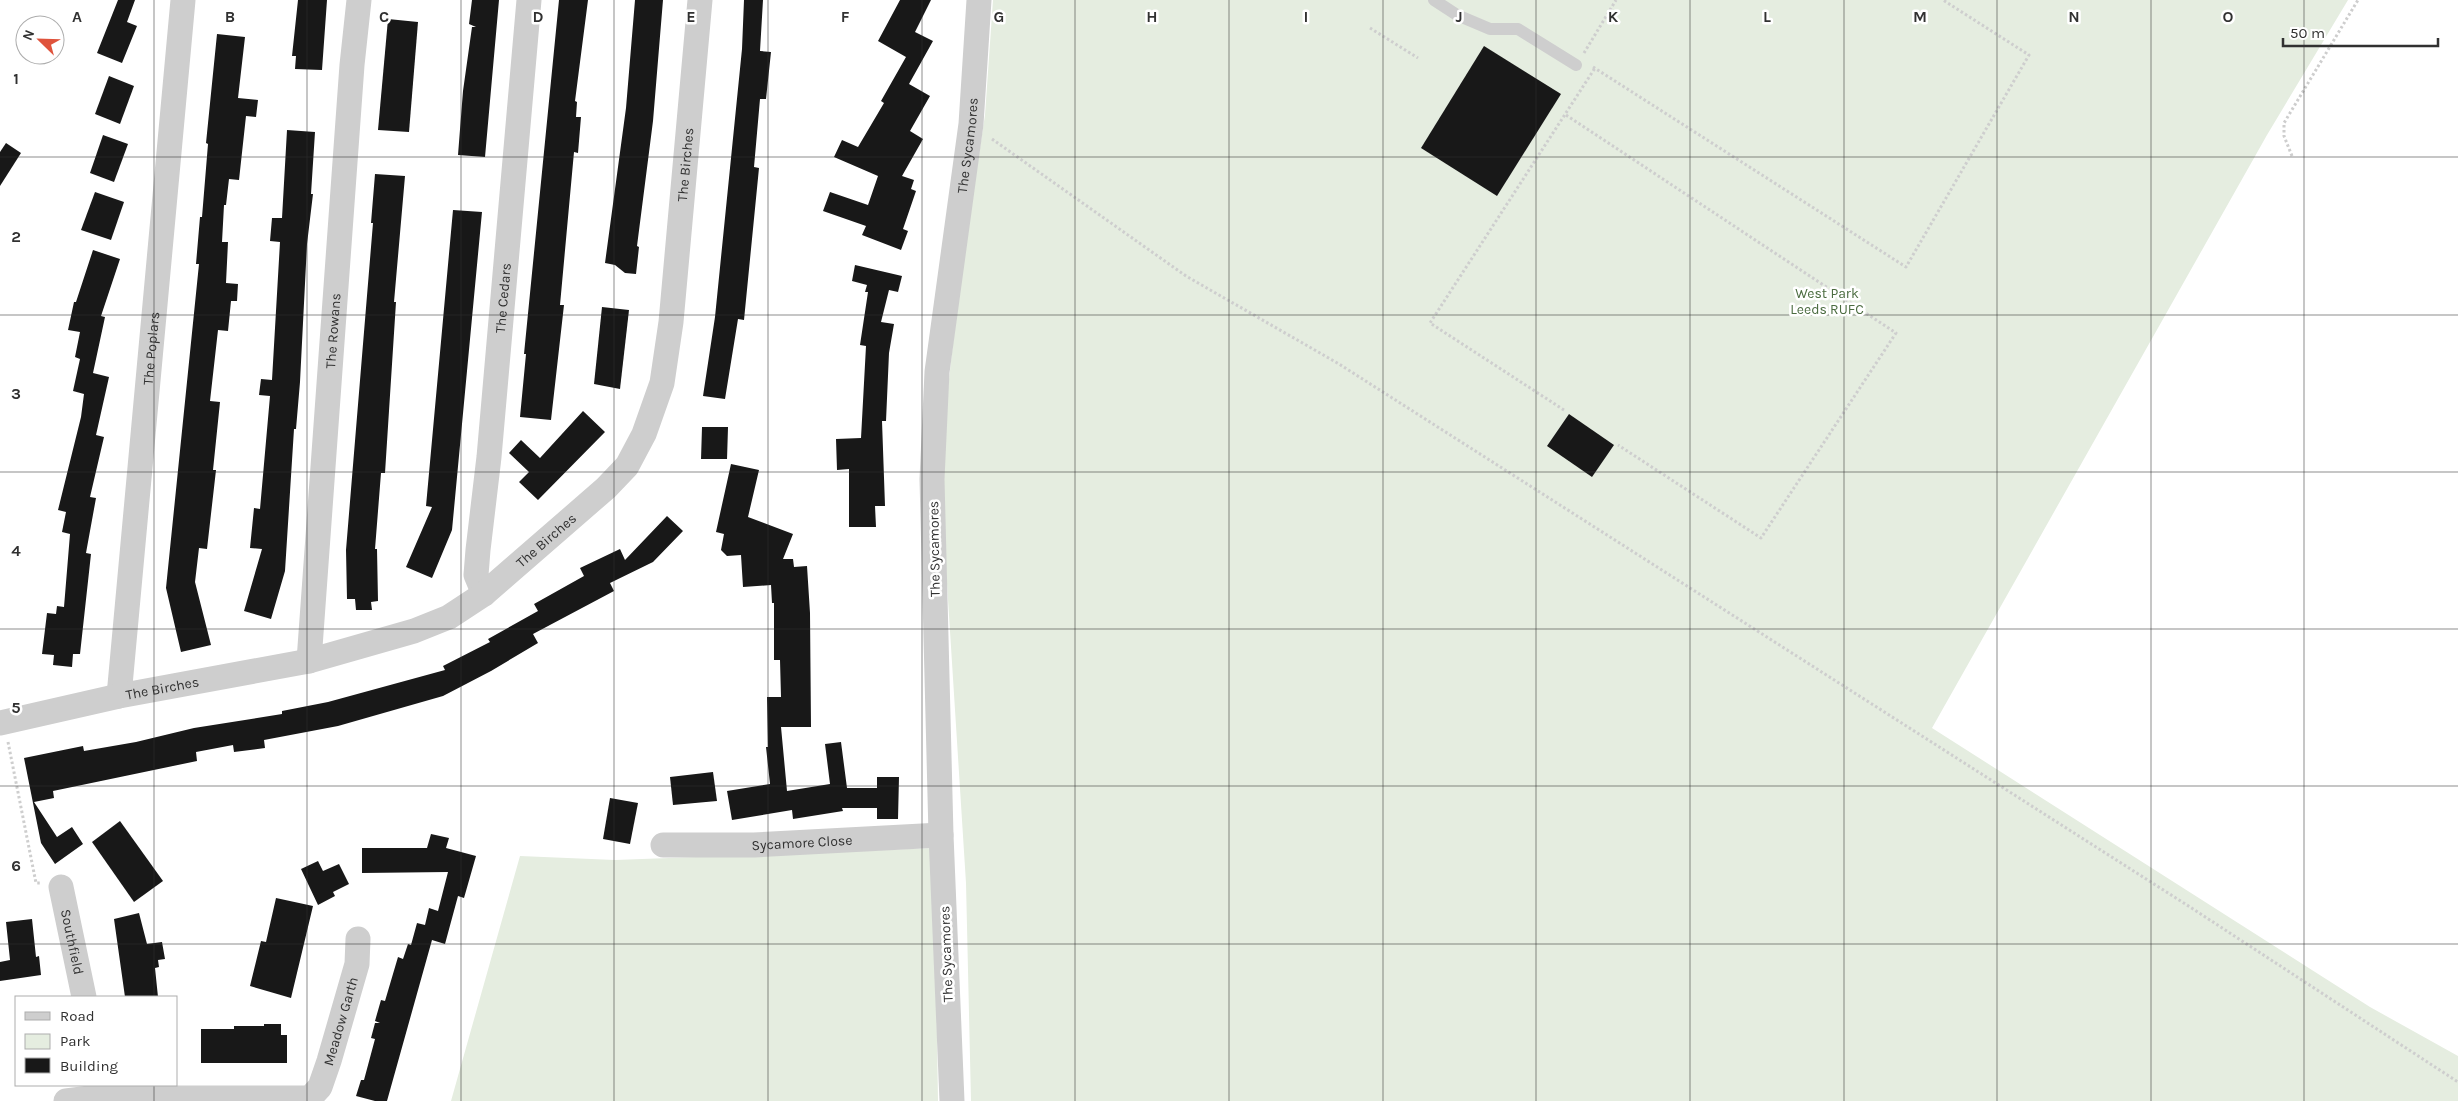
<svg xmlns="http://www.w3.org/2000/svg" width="2458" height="1101" viewBox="0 0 2458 1101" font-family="Karla,sans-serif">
<rect width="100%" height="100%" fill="#fff"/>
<g fill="#e5ede0">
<polygon points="993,0 2348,0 2267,135 1932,728 2370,1007 2458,1056 2458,1101 971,1101 966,883 942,505 946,406 961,272 985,115"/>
<polygon points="934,848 938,1101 451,1101 520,856 615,860"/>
</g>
<g fill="#181818">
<polygon points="118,0 135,0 127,22 137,26 122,63 97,53"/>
<polygon points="298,0 327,0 322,70 295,69 296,56 292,56"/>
<polygon points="472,0 499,0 485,157 458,155 463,91 472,27 476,27 469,24"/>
<polygon points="559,0 588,0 575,101 577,102 576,117 581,117 578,153 574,152 560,305 564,305 551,420 520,417 526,354 524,354"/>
<polygon points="635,0 663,0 653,121 637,246 639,247 636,274 625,273 615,265 605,263 626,108"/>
<polygon points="744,0 763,0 760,51 771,52 766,99 760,99 754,167 759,168 744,320 738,319 725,399 703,396 715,317 742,49"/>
<polygon points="900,0 931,0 915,32 933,41 909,84 930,96 910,131 923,139 902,176 914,180 911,189 916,191 903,229 908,231 901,250 862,235 866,226 823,211 830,192 868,205 878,176 834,157 842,140 858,147 884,103 881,101 906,57 878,41"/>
<polygon points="388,19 418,22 409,132 378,130"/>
<polygon points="217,34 245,37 238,98 258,100 256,117 246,116 239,180 229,179 226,205 224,205 222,242 228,242 226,283 238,284 237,301 231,301 228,331 218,330 210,401 220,402 213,470 216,470 207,549 199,548 195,582 211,645 181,652 166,588 199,264 196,264 200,217 202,217 208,144 206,143"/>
<polygon points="1484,46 1561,94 1497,196 1421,148"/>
<polygon points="109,76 134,86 120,124 95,114"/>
<polygon points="287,130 315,132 311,194 313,194 307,244 300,382 296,429 294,429 285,571 271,619 244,611 262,549 250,548 254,508 260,509 270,396 259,395 261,379 272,380 280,242 270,241 272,218 282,218"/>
<polygon points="103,135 128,144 114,182 90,173"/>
<polygon points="6,143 21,153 0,186 0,152"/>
<polygon points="375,174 405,176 394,302 396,302 385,473 381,473 375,549 377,549 378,601 371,602 372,610 356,610 355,599 347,599 346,550 373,223 371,223"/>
<polygon points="95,192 124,202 111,240 81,230"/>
<polygon points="453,210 482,212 452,530 432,578 406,567 432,507 426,506"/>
<polygon points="93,250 120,259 101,316 105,317 93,373 109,377 96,435 104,437 90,497 96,498 86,553 91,554 80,654 73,654 72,667 53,665 54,655 42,654 47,613 56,614 57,606 64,607 70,534 62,532 66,512 58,510 81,417 84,394 73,391 80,359 75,357 80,332 68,330 74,302 76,302"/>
<polygon points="855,265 902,276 898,292 889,290 881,322 894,324 889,353 886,421 882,421 885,506 875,506 876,527 849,527 849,469 837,470 836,439 861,438 866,346 860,345 868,292 865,292 867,285 852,281"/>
<polygon points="602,307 629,310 620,389 594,384"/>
<polygon points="583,411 605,432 538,500 519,482 529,472 509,453 521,440 540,458"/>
<polygon points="1569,414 1614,445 1592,477 1547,446"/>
<polygon points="702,427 728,427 727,459 701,459"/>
<polygon points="731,464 759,470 748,517 793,534 783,559 793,559 794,567 807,566 810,613 811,727 781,727 787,791 830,784 825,744 841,742 847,788 877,788 877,777 899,777 898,819 877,819 877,808 842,808 843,811 793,819 792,810 732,820 727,791 770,784 766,747 768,747 767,697 781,697 780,660 774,660 774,603 772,603 771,585 743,587 741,555 727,556 721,550 724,534 716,532"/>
<polygon points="667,516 683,531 653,562 610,583 614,591 533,634 538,643 491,671 443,696 338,726 264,740 265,748 234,752 233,745 196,752 197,761 53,791 54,798 34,802 57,837 72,827 83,844 55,864 41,843 24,758 83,746 84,751 136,742 194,728 282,714 282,711 328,702 445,670 443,666 490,642 488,639 538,611 534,604 584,576 580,568 620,549 625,560"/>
<polygon points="713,772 717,801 673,805 670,777"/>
<polygon points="610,798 638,803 630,844 603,839"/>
<polygon points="120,821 163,881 134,902 92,842"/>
<polygon points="431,834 449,838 446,848 476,856 464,898 458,896 445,944 432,940 387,1101 375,1101 356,1096 361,1080 364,1080 375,1039 371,1038 375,1023 380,1023 375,1021 381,1000 385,1001 398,957 403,959 408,944 411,945 417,923 425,925 429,908 438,911 448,872 362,873 362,848 427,848"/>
<polygon points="318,861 323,871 339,864 349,884 333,892 335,896 318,905 301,869"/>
<polygon points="276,898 313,906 291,998 250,986 261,941 266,942"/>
<polygon points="139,913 147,944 162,942 165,959 158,960 159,967 155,968 158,997 125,997 114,919"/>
<polygon points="32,919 36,957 39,956 41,975 0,981 0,962 10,960 6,922"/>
<polygon points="264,1024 281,1024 281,1035 287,1035 287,1063 201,1063 201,1029 234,1029 234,1026 264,1026"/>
</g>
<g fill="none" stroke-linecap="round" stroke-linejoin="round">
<g stroke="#cecece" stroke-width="3" stroke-dasharray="2.5 2.5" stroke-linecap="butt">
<polyline points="1370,28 1418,58"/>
<polyline points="1584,53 1616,0"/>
<polyline points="1593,67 1906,267 2029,55 1943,0"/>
<polyline points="1566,115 1896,333 1761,538 1618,445"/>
<polyline points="992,139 1186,276 1339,364 2190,907 2458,1082"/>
<polyline points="2292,156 2284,136 2284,123 2358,0"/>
<polyline points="1564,410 1430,323 1595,68"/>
<polyline points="8,742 36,883 41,883"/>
</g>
<polyline stroke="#cecece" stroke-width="12" points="1434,0 1457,15 1490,29 1518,29 1576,65"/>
<g stroke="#cecece" stroke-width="25">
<path id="s1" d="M484 594 476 575 478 550 489 457 529 0"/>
<path id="s2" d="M309 661 352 65 359 0"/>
<path id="s3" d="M119 696 183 0"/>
<path id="s4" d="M0 723 119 696 309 661 414 631 449 617 484 594 606 488 627 466 644 434 662 383 671 322 700 0"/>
<path id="s5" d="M663 845H754L941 835"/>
<path id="s6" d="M61 887 84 997"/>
<path id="s7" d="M66 1101 90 1098H310L320 1087 329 1061 357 964 358 939"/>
<path id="s8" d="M952 1101 941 835 932 479 937 372 971 124 979 0"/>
</g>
</g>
<path fill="none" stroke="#313131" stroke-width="1" stroke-opacity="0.55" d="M154 0V997M307 0V1101M461 0V1101M614 0V1101M768 0V1101M922 0V1101M1075 0V1101M1229 0V1101M1383 0V1101M1536 0V1101M1690 0V1101M1844 0V1101M1997 0V1101M2151 0V1101M2304 0V1101M0 157H2458M0 315H2458M0 472H2458M0 629H2458M0 786H2458M0 944H2458M154 1085V1101"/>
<g text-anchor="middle" stroke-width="5" stroke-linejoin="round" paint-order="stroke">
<g font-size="14" fill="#313131" stroke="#fff">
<text dy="5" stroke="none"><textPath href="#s8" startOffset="958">The Sycamores</textPath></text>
<text dy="5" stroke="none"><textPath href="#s4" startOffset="1006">The Birches</textPath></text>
<text dy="5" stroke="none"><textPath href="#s1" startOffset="299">The Cedars</textPath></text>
<text dy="5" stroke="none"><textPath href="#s2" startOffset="331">The Rowans</textPath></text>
<text dy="5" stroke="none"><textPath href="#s3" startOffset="349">The Poplars</textPath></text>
<text dy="5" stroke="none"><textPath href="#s4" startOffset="586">The Birches</textPath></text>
<text transform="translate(934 549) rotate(-91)" y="5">The Sycamores</text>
<text dy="5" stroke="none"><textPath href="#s4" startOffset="166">The Birches</textPath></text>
<text dy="5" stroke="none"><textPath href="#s5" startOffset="139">Sycamore Close</textPath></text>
<text dy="5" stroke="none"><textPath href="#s6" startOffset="56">Southfield</textPath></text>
<text transform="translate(946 954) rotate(-92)" y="5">The Sycamores</text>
<text dy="5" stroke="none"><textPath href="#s7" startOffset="328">Meadow Garth</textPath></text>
</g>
<g font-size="14" fill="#4b6c40" stroke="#fff">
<text x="1827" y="298">West Park<tspan x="1827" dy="16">Leeds RUFC</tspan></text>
</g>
</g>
<g font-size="16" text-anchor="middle" font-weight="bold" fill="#313131" stroke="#fff" stroke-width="5" stroke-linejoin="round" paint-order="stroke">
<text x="77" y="22">A</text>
<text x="230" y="22">B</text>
<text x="384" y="22">C</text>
<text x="538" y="22">D</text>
<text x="691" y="22">E</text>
<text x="845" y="22">F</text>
<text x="999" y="22">G</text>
<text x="1152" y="22">H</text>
<text x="1306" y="22">I</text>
<text x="1459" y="22">J</text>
<text x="1613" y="22">K</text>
<text x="1767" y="22">L</text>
<text x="1920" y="22">M</text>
<text x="2074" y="22">N</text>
<text x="2228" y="22">O</text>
<text x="16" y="84">1</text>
<text x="16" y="242">2</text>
<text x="16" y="399">3</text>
<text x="16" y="556">4</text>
<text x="16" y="713">5</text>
<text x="16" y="871">6</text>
</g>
<rect x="15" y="996" width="162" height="90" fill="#ffffff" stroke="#adadad"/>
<rect x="25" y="1012" width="25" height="8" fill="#cecece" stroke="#adadad"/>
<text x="60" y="1021" font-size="15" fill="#313131">Road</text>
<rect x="25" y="1034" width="25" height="15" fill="#e5ede0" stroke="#adadad"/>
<text x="60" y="1046" font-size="15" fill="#313131">Park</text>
<rect x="25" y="1058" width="25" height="15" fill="#181818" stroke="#adadad"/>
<text x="60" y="1071" font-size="15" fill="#313131">Building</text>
<g transform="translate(40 40) rotate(293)"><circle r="24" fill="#ffffff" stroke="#adadad"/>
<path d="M0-4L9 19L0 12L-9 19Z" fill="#df533c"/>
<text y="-8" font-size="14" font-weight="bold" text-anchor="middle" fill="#313131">N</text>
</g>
<path d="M2283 38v8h155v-8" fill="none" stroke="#313131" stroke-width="2.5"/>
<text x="2290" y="38" font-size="15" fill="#313131" stroke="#ffffff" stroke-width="4" paint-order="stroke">50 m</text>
</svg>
